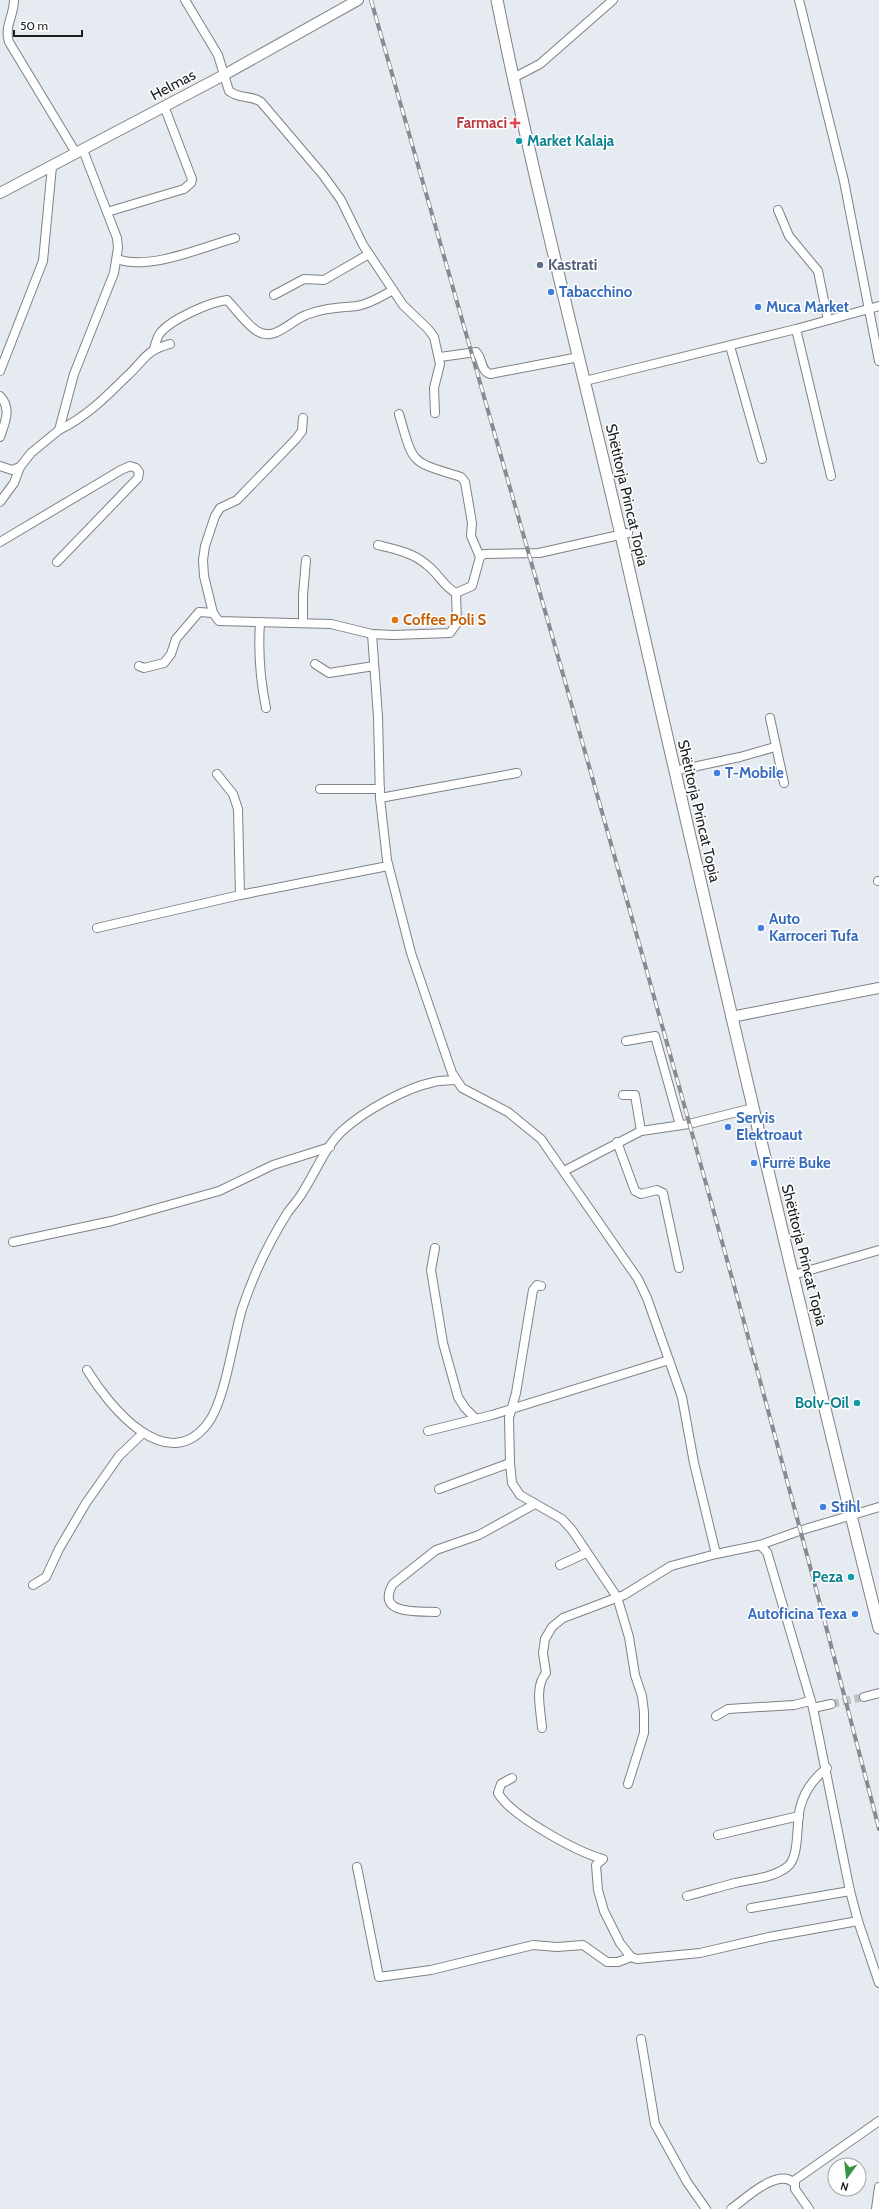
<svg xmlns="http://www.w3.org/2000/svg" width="879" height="2209" viewBox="0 0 879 2209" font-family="Cabin,sans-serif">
<rect width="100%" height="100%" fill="#e5ebf0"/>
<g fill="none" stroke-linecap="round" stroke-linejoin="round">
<polyline stroke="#bdc2c6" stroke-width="8" stroke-dasharray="8 4" stroke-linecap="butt" points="831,1704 864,1697"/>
<g stroke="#7d8287" stroke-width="10">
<g id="minor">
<path d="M14 0C14 16 4 26 9 42L76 153"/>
<path d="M185 0 218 55 229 91C241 100 249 94 261 102L323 175 341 200 363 245 403 305 428 329 434 337 440 364 434 388 435 413"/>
<polyline points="799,0 844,181 879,361"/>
<polyline points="513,78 540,64 613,0"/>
<polyline points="778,210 789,236 818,271 828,320"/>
<polyline points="107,212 184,189 191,183 192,179 164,106"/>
<path d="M117 259C149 271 203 247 235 238"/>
<polyline points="274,295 304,279 324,280 369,254"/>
<polyline points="796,329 831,476"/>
<polyline points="730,346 762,459"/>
<path d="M154 349C156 343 157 336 161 332 172 319 210 302 227 300 235 308 247 325 257 331 275 342 290 321 306 315 323 308 339 308 357 306 370 304 382 296 393 290"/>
<path d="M440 357 476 352C483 358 480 371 490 374L579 357"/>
<polyline points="0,371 43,261 52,166"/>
<polyline points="585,381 796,329 879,306"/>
<path d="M0 396C12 409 5 422 0 437"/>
<path d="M399 414C414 466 410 461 461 477L465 482 472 523 471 536 480 557"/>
<polyline points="303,418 302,431 296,439 237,500 220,508 215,516 205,546 203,560 204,576 213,613 219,621 331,624 372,634 393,635 450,633 457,623 456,593 472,586 480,557 484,554 539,553 628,533"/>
<path d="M59 430C86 417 106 397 127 376 145 360 144 351 170 344"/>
<polyline points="0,466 12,470 20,467 31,453 59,430 74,374 114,273 118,248 117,238 83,150"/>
<polyline points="0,502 14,483 20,467"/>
<polyline points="0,542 121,470 130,466 136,468 139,472 138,478 57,562"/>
<path d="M378 545C395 549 414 553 427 565 439 574 443 586 456 593"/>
<path d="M260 622C258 652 260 679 266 708"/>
<polyline points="303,623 303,595 306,560"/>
<polyline points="372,634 378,717 380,798 387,860 411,953 452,1073 462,1088 508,1112 541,1139 638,1279 647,1298 682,1397 694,1463 716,1554"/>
<polyline points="315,664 329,673 374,666"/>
<polyline points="139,666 144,668 164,663 171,654 176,639 199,612 213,613"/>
<polyline points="770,718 784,783"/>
<polyline points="674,771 740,757 775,747"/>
<polyline points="217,774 233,794 238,809 240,895"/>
<polyline points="320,789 380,789"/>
<polyline points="380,798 517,773"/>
<polyline points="878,881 879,881"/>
<polyline points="97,928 240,895 388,866"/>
<polyline points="626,1041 655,1036 680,1125"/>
<polyline points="623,1095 635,1095 641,1131"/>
<polyline points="617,1142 635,1191 641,1194 657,1190 663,1193 679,1268"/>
<polyline points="564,1171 641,1131 689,1124 753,1108"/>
<polyline points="13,1242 112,1221 219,1191 273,1165 330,1147"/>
<polyline points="435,1248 431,1270 443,1343 458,1397 465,1408 475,1418"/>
<polyline points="800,1273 879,1250"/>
<polyline points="541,1286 537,1285 533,1290 516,1393 509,1418 510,1463 512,1483 520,1495 562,1519 572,1530 617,1597 629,1637 635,1675 642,1696 644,1712 644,1733 628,1784"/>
<path d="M87 1370C109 1406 167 1478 208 1423 225 1401 233 1339 242 1309 253 1276 269 1242 288 1212 293 1205 300 1198 304 1190 316 1171 326 1146 342 1131 364 1111 405 1088 434 1082 441 1080 448 1081 455 1080"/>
<polyline points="428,1431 492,1415 669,1360"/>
<polyline points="439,1489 510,1463"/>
<polyline points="760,1545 767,1552 813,1708 850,1891 858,1921 879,1983"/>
<polyline points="560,1565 586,1553"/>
<polyline points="33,1585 46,1577 59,1549 86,1503 119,1456 143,1433"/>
<path d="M436 1612C418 1611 375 1615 393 1584L436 1550 479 1535 535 1504"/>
<polyline points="864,1697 879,1693"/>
<polyline points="813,1708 831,1704"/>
<polyline points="716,1716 728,1709 794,1705 810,1701"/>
<path d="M542 1728C541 1711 534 1687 546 1673L543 1653 545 1639 552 1627 563 1618 624 1595 671 1566 716 1554 760 1545 802 1530 879 1507"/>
<path d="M512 1778 501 1784 498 1793C511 1816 577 1852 603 1859L596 1865 598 1890 604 1911 620 1943 631 1957 637 1959 700 1953 769 1937 858 1921"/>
<polyline points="718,1835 799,1816"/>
<polyline points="357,1867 379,1977 431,1970 533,1945 557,1947 583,1945 607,1962 618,1962 631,1957"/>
<path d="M687 1896C703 1892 719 1887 735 1883 752 1879 773 1878 787 1867 800 1858 796 1823 800 1808 804 1792 814 1778 827 1768"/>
<polyline points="751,1908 850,1891"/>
<polyline points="641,2039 655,2124 687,2182 706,2209"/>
<path d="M731 2209C745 2199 778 2167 794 2183"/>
<polyline points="809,2209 795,2189 795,2180 879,2121"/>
<polyline points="876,2209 879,2187"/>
</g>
</g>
<g stroke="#7d8287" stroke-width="12">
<g id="tertiary">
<polyline points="0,193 224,75 358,0"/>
<polyline points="731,1017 879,988"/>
</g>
</g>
<g stroke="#7d8287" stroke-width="13">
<path id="secondary" d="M497 0C534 184 582 366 624 548 706 909 789 1269 879 1628"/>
</g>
<use href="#minor" stroke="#fff" stroke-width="8"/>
<use href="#tertiary" stroke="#fff" stroke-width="10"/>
<use href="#secondary" stroke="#fff" stroke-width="11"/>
<g stroke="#878b8f" stroke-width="4">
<path id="rail" d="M371 0C544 609 721 1217 879 1829"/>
</g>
<use href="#rail" stroke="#fff" stroke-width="2.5" stroke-dasharray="8" stroke-linecap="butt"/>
</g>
<path fill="#e0444e" stroke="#fff" stroke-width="1.5" d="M513 117h4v4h4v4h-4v4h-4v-4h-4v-4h4z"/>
<g fill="#0f9aa8" stroke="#fff" stroke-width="1.5">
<circle cx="519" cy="141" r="4"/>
<circle cx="857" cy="1403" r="4"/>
<circle cx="851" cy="1577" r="4"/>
</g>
<circle fill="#5c6f8a" stroke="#fff" stroke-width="1.5" cx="540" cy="265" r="4"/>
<g fill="#3f7fe0" stroke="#fff" stroke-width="1.5">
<circle cx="551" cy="292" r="4"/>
<circle cx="758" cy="307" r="4"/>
<circle cx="717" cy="773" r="4"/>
<circle cx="761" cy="928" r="4"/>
<circle cx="728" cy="1127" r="4"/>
<circle cx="754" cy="1163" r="4"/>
<circle cx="823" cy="1507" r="4"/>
<circle cx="855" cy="1614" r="4"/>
</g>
<circle fill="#e8710a" stroke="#fff" stroke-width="1.5" cx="395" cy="620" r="4"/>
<g text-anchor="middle" stroke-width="3" stroke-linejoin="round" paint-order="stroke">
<g font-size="15" fill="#1b1d1f" stroke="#fff">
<text transform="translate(173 85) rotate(-28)" y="5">Helmas</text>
<text transform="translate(627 495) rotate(77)" y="5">Shëtitorja Princat Topia</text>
<text transform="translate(699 811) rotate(77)" y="5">Shëtitorja Princat Topia</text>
<text transform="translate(804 1255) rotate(76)" y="5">Shëtitorja Princat Topia</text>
</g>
<g font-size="15" font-weight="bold" fill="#be3a42" stroke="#fff" text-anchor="end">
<text x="507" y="128">Farmaci</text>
</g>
<g font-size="15" font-weight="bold" fill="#0d838f" stroke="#fff" text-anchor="end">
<text x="527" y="146" text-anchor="start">Market Kalaja</text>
<text x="849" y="1408">Bolv-Oil</text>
<text x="843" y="1582">Peza</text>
</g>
<g font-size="15" font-weight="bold" fill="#4e5e75" stroke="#fff" text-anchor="start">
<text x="548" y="270">Kastrati</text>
</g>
<g font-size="15" font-weight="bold" fill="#366cbe" stroke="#fff" text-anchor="start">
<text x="559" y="297">Tabacchino</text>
<text x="766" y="312">Muca Market</text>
<text x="725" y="778">T-Mobile</text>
<text x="769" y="924">Auto<tspan x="769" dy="17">Karroceri Tufa</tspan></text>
<text x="736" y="1123">Servis<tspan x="736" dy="17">Elektroaut</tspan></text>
<text x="762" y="1168">Furrë Buke</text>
<text x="831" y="1512">Stihl</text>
<text x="847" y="1619" text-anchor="end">Autoficina Texa</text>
</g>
<g font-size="15" font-weight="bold" fill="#c56008" stroke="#fff" text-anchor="start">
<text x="403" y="625">Coffee Poli S</text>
</g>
</g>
<g transform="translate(847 2177) rotate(195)"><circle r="19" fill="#ffffff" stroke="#a4a5a5"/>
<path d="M0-3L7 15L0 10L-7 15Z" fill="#379447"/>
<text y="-6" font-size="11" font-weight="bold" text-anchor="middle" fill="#1b1d1f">N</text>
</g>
<path d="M14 30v6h68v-6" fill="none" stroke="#1b1d1f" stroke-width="2"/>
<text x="20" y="30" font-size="12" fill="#1b1d1f" stroke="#ffffff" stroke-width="3" paint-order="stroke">50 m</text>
</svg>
